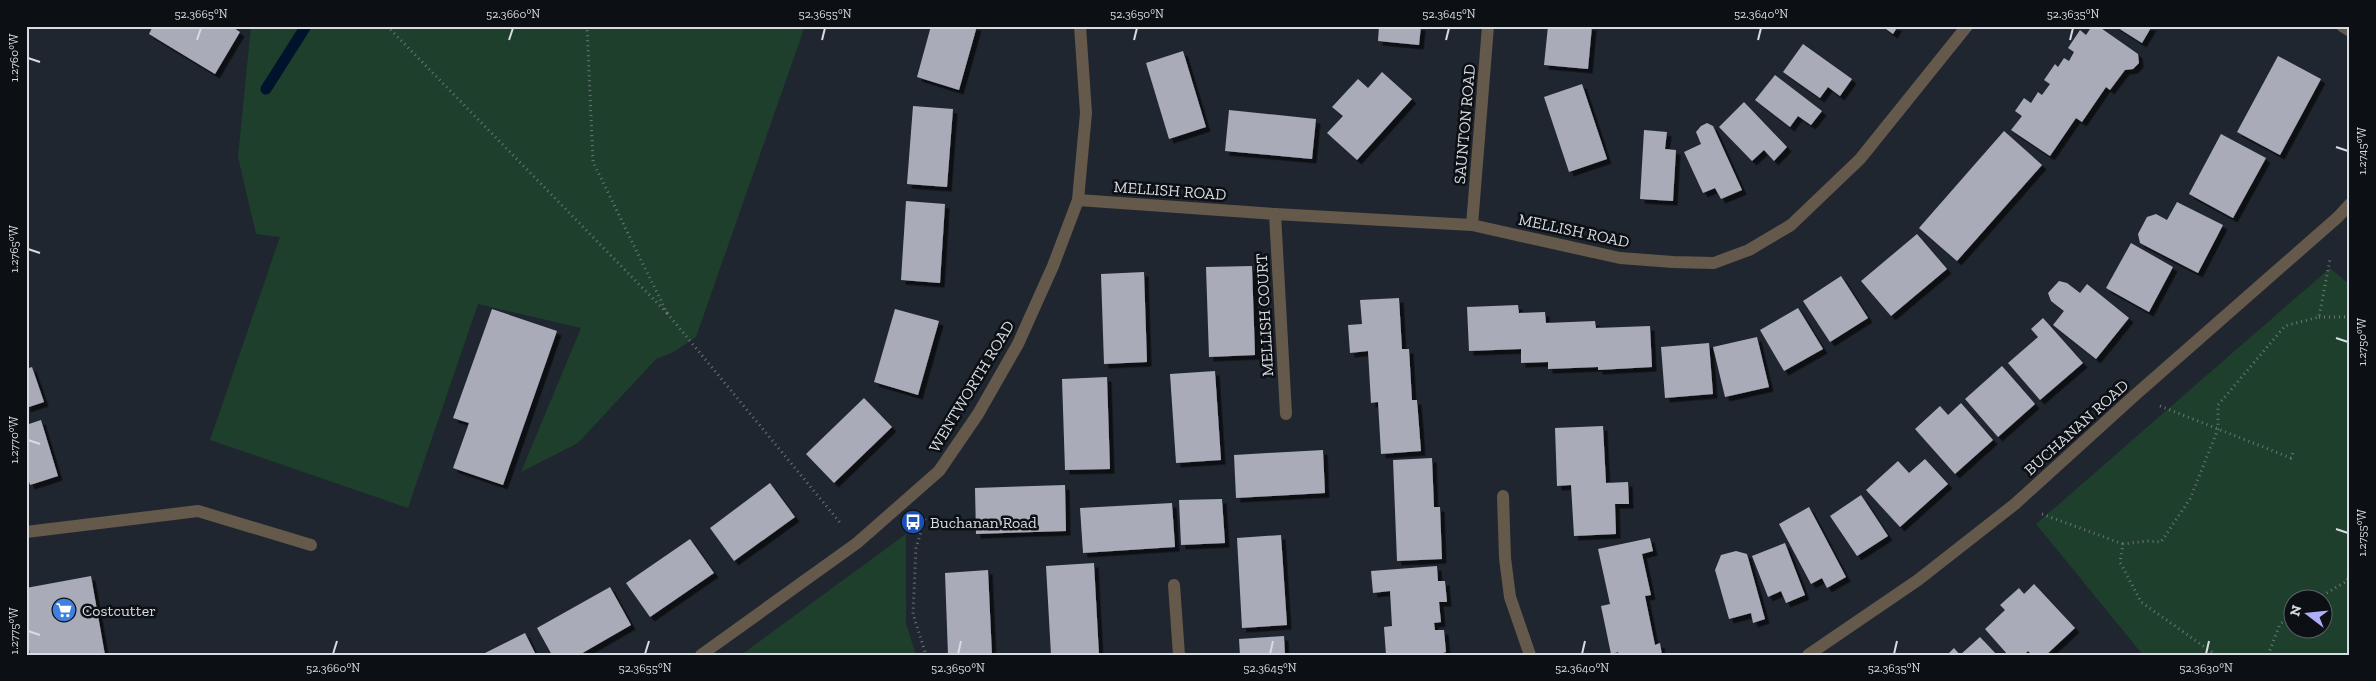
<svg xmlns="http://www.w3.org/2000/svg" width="2376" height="681" viewBox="0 0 2376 681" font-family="'Zilla Slab',serif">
<defs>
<filter id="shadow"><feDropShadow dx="4.5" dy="4.5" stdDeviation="0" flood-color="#0009"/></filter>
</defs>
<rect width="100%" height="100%" fill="#20262f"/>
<g fill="#1d3f2c" fill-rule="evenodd">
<polygon points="251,26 805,26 696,337 672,353 656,359 578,443 521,472 581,328 478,304 408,508 210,440 280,237 256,234 238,157"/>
<path d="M2330 268 2350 285V655H2143L2036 524ZM2324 598V628H2294V598Z"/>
<polygon points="906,534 906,624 916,655 741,655"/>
</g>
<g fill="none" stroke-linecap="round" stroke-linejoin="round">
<polyline stroke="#00132c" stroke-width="11" points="266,89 306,26"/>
</g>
<g fill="#aaabb9" filter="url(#shadow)">
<polygon points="153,26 231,26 240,32 215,74 149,34"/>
<polygon points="931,26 977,26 959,90 917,77"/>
<polygon points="1379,26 1421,26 1419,45 1378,41"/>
<polygon points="1548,26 1592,26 1588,69 1544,65"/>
<polygon points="1882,26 1898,26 1893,34"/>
<polygon points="2092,26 2098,26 2138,54 2139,63 2133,69 2125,70 2110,90 2106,87 2082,122 2076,118 2050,156 2011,130 2022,116 2015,111 2024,98 2031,103 2038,92 2042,95 2050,84 2044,80 2055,64 2058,67 2064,58 2069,61 2074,52 2068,48 2080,30 2086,35"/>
<polygon points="2115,26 2152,26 2142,43"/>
<polygon points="1803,44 1852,79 1840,96 1828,87 1820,98 1783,72"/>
<polygon points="1183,51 1206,127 1169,139 1146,63"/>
<polygon points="2278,56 2321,79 2280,155 2237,132"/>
<polygon points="1382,72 1412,99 1357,160 1327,133 1343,116 1332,107 1358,79 1368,88"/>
<polygon points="1775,75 1822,111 1811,125 1798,116 1790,127 1755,100"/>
<polygon points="1582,84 1607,159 1569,172 1544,97"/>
<polygon points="1744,102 1787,147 1774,161 1764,150 1752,161 1719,127"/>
<polygon points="913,106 953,109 947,187 907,184"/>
<polygon points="1229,110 1316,119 1312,159 1225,151"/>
<polygon points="1707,123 1713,126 1742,190 1721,199 1715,188 1703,193 1684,152 1701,144 1696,132 1701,126"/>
<polygon points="1644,130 1667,132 1665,149 1676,150 1673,201 1640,199"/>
<polygon points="2004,131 2042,165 1957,261 1919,228"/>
<polygon points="2221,134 2266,158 2233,218 2189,194"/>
<polygon points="906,201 945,204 940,283 901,280"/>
<polygon points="2177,202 2223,225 2198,273 2140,243 2138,234 2147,217 2156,214 2167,220"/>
<polygon points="1917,234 1947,269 1891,316 1861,281"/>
<polygon points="2131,243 2173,267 2149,312 2106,288"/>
<polygon points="1252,266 1255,355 1209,357 1206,267"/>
<polygon points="1144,272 1147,362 1104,364 1101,274"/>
<polygon points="1841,276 1868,318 1830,342 1803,301"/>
<polygon points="2059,281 2067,283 2080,293 2087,284 2129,318 2096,359 2053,325 2064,311 2051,301 2048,293"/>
<polygon points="1399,298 1402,349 1409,349 1412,400 1417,400 1421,451 1381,454 1378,402 1371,403 1368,351 1350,353 1348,325 1362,324 1360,300"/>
<polygon points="1518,305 1519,313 1545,312 1546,323 1595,321 1596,328 1650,326 1652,367 1598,370 1598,367 1548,369 1548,362 1521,363 1521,349 1469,351 1467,307"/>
<polygon points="1798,308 1823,349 1784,371 1760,330"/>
<polygon points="492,309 557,331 503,485 453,468 469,423 453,418"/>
<polygon points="895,309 939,321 918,395 874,382"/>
<polygon points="2043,318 2083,363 2040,400 2008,363 2038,337 2031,329"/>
<polygon points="1757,337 1769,387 1725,397 1713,347"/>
<polygon points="1709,343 1713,394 1665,398 1661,347"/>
<polygon points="2002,366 2035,404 1998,437 1965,399"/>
<polygon points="32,367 44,402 26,408 26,369"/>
<polygon points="1215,371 1221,460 1176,463 1170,374"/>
<polygon points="1107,377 1110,469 1065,470 1062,379"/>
<polygon points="864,398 892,427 834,483 806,454"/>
<polygon points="1961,403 1993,440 1955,474 1915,429 1940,406 1948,415"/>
<polygon points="41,420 58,476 30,485 26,472 26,425"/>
<polygon points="1603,426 1606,483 1628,482 1629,504 1615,504 1616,534 1574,536 1571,485 1557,486 1555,428"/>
<polygon points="1323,450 1325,493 1236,498 1234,455"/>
<polygon points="1432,458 1434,507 1440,507 1442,559 1397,561 1393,460"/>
<polygon points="1925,459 1948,484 1900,527 1866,490 1898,461 1909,473"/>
<polygon points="770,483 795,517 734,561 710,528"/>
<polygon points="1065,485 1066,531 976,534 975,488"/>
<polygon points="1861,495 1888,536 1857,556 1830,516"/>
<polygon points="1222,499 1225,543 1181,545 1179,500"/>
<polygon points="1172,503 1175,547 1083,553 1080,508"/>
<polygon points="1809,507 1846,577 1827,588 1822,578 1811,584 1779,524"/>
<polygon points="1281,535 1287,625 1242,628 1237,538"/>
<polygon points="1650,538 1653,551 1642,554 1651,595 1645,596 1655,645 1660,643 1662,655 1619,655 1618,652 1611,654 1601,606 1610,604 1598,549"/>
<polygon points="690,539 714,573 650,617 626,583"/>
<polygon points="1785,543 1805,595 1786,603 1781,591 1768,597 1752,556"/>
<polygon points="1736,551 1747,554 1765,619 1753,623 1751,613 1729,619 1715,570 1721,555"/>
<polygon points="1094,563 1099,655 1051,655 1046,566"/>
<polygon points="1437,566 1438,581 1445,581 1447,602 1439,602 1441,622 1434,623 1435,630 1444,630 1446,652 1436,655 1386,655 1384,627 1392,626 1390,591 1373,593 1371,571"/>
<polygon points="988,570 992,655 948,655 945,573"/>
<polygon points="91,576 105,655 30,655 26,633 26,588"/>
<polygon points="2034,584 2075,628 2046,655 2032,655 2028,651 2024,655 2008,655 1985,629 2005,610 2000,605 2019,588 2024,594"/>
<polygon points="610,587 631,625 579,655 552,655 537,628"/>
<polygon points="525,633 536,655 481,655"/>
<polygon points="1284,636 1285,655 1240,655 1239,639"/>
<polygon points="1980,637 1997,655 1960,655"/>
<polygon points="1954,648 1960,655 1947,655"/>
</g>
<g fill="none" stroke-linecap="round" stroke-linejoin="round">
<g stroke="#6f747c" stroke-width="3" stroke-dasharray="1 4" stroke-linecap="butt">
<polyline points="387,26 667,313 593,162 587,26"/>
<polyline points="667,313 842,525"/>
<polyline points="2319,317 2350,317"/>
<polyline points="2160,406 2291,458 2294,450"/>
<polyline points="2042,514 2123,544"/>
<polyline points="925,519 916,548 913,614 926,655"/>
<polyline points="2318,598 2347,581 2350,566"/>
<polyline points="2216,655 2141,602 2120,562 2123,544 2148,541 2161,542 2190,499 2218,429 2218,405 2285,326 2319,317 2330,259"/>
<polyline points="2268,655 2280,624 2294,615"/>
</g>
<polyline stroke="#64594a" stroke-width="12" points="26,532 198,511 311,545"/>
<g stroke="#64594a" stroke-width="12">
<polyline points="2342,26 2350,31"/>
<polyline points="1078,200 1275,214 1472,225 1620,258 1673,262 1714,263 1749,250 1791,225 1860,159 1967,26"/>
<polyline points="1275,214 1286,414"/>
<polyline points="1472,225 1488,26"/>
<polyline points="1503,496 1505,558 1510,597 1530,655"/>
<polyline points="1174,585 1179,655"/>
<polyline points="701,655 857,543 939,471 978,414 1018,344 1053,266 1078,200 1086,113 1080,26"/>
<polyline points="1808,655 1918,580 2015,504 2134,396 2338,217 2350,204"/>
</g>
</g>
<path fill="none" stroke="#d7dce2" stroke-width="2" d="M197 40 201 28M509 40 513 28M822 40 825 28M1134 40 1137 28M1446 40 1449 28M1758 40 1761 28M2070 40 2073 28M28 58 40 62M2336 147 2348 151M28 249 40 253M2336 338 2348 342M28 440 40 444M2336 529 2348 533M28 631 40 635M333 654 337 641M645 654 649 641M958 654 961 641M1270 654 1273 641M1582 654 1585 641M1894 654 1897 641M2206 654 2209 641"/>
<defs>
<g id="bus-disc" transform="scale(1.25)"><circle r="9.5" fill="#1a4fb4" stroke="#0c0f13"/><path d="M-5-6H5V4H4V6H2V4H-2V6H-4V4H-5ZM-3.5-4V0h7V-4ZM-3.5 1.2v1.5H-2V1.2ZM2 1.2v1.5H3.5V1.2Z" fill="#fff"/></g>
<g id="supermarket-disc" transform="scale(1.25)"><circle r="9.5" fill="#3f7fe0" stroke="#0c0f13"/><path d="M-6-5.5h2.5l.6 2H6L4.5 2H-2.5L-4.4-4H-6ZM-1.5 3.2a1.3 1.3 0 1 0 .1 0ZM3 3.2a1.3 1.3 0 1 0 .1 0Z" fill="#fff"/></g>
</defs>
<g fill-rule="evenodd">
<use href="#bus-disc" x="913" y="522"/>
<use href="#supermarket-disc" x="64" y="610"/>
</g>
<g text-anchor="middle" stroke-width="5" stroke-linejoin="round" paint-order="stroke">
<g font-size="16" fill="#d7dce2" stroke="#0c0f13">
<text transform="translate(1464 124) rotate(-85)" y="6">SAUNTON ROAD</text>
<text transform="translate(1170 190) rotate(4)" y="6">MELLISH ROAD</text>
<text transform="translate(1574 230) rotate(12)" y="6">MELLISH ROAD</text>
<text transform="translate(1264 315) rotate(-93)" y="6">MELLISH COURT</text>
<text transform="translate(971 386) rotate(-59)" y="6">WENTWORTH ROAD</text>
<text transform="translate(2076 427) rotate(-42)" y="6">BUCHANAN ROAD</text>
</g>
<g font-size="16" fill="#d7dce2" stroke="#0c0f13" text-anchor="start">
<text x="930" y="528">Buchanan Road</text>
<text x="82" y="616">Costcutter</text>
</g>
</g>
<rect width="2376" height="681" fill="none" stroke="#0c0f13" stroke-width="55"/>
<g transform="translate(2308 614) rotate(286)"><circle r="24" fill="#0c0f13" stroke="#5d6166"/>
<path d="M0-4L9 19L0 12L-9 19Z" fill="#b0aefa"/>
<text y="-8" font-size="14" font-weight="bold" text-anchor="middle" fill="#d7dce2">N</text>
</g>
<rect x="28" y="28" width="2320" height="626" fill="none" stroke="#d7dce2" stroke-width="2"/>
<g font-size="12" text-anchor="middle" fill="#d7dce2">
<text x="201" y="18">52.3665°N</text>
<text x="513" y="18">52.3660°N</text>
<text x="825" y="18">52.3655°N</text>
<text x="1137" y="18">52.3650°N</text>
<text x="1449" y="18">52.3645°N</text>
<text x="1761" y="18">52.3640°N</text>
<text x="2073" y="18">52.3635°N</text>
<text transform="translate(14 58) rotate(-90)" y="4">1.2760°W</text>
<text transform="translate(2362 151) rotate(-90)" y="4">1.2745°W</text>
<text transform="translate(14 249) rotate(-90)" y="4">1.2765°W</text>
<text transform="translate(2362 342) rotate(-90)" y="4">1.2750°W</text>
<text transform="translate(14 440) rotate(-90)" y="4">1.2770°W</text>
<text transform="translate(2362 533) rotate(-90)" y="4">1.2755°W</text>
<text transform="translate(14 631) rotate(-90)" y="4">1.2775°W</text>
<text x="333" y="672">52.3660°N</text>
<text x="645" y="672">52.3655°N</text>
<text x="958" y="672">52.3650°N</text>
<text x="1270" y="672">52.3645°N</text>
<text x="1582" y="672">52.3640°N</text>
<text x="1894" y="672">52.3635°N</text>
<text x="2206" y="672">52.3630°N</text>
</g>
</svg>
